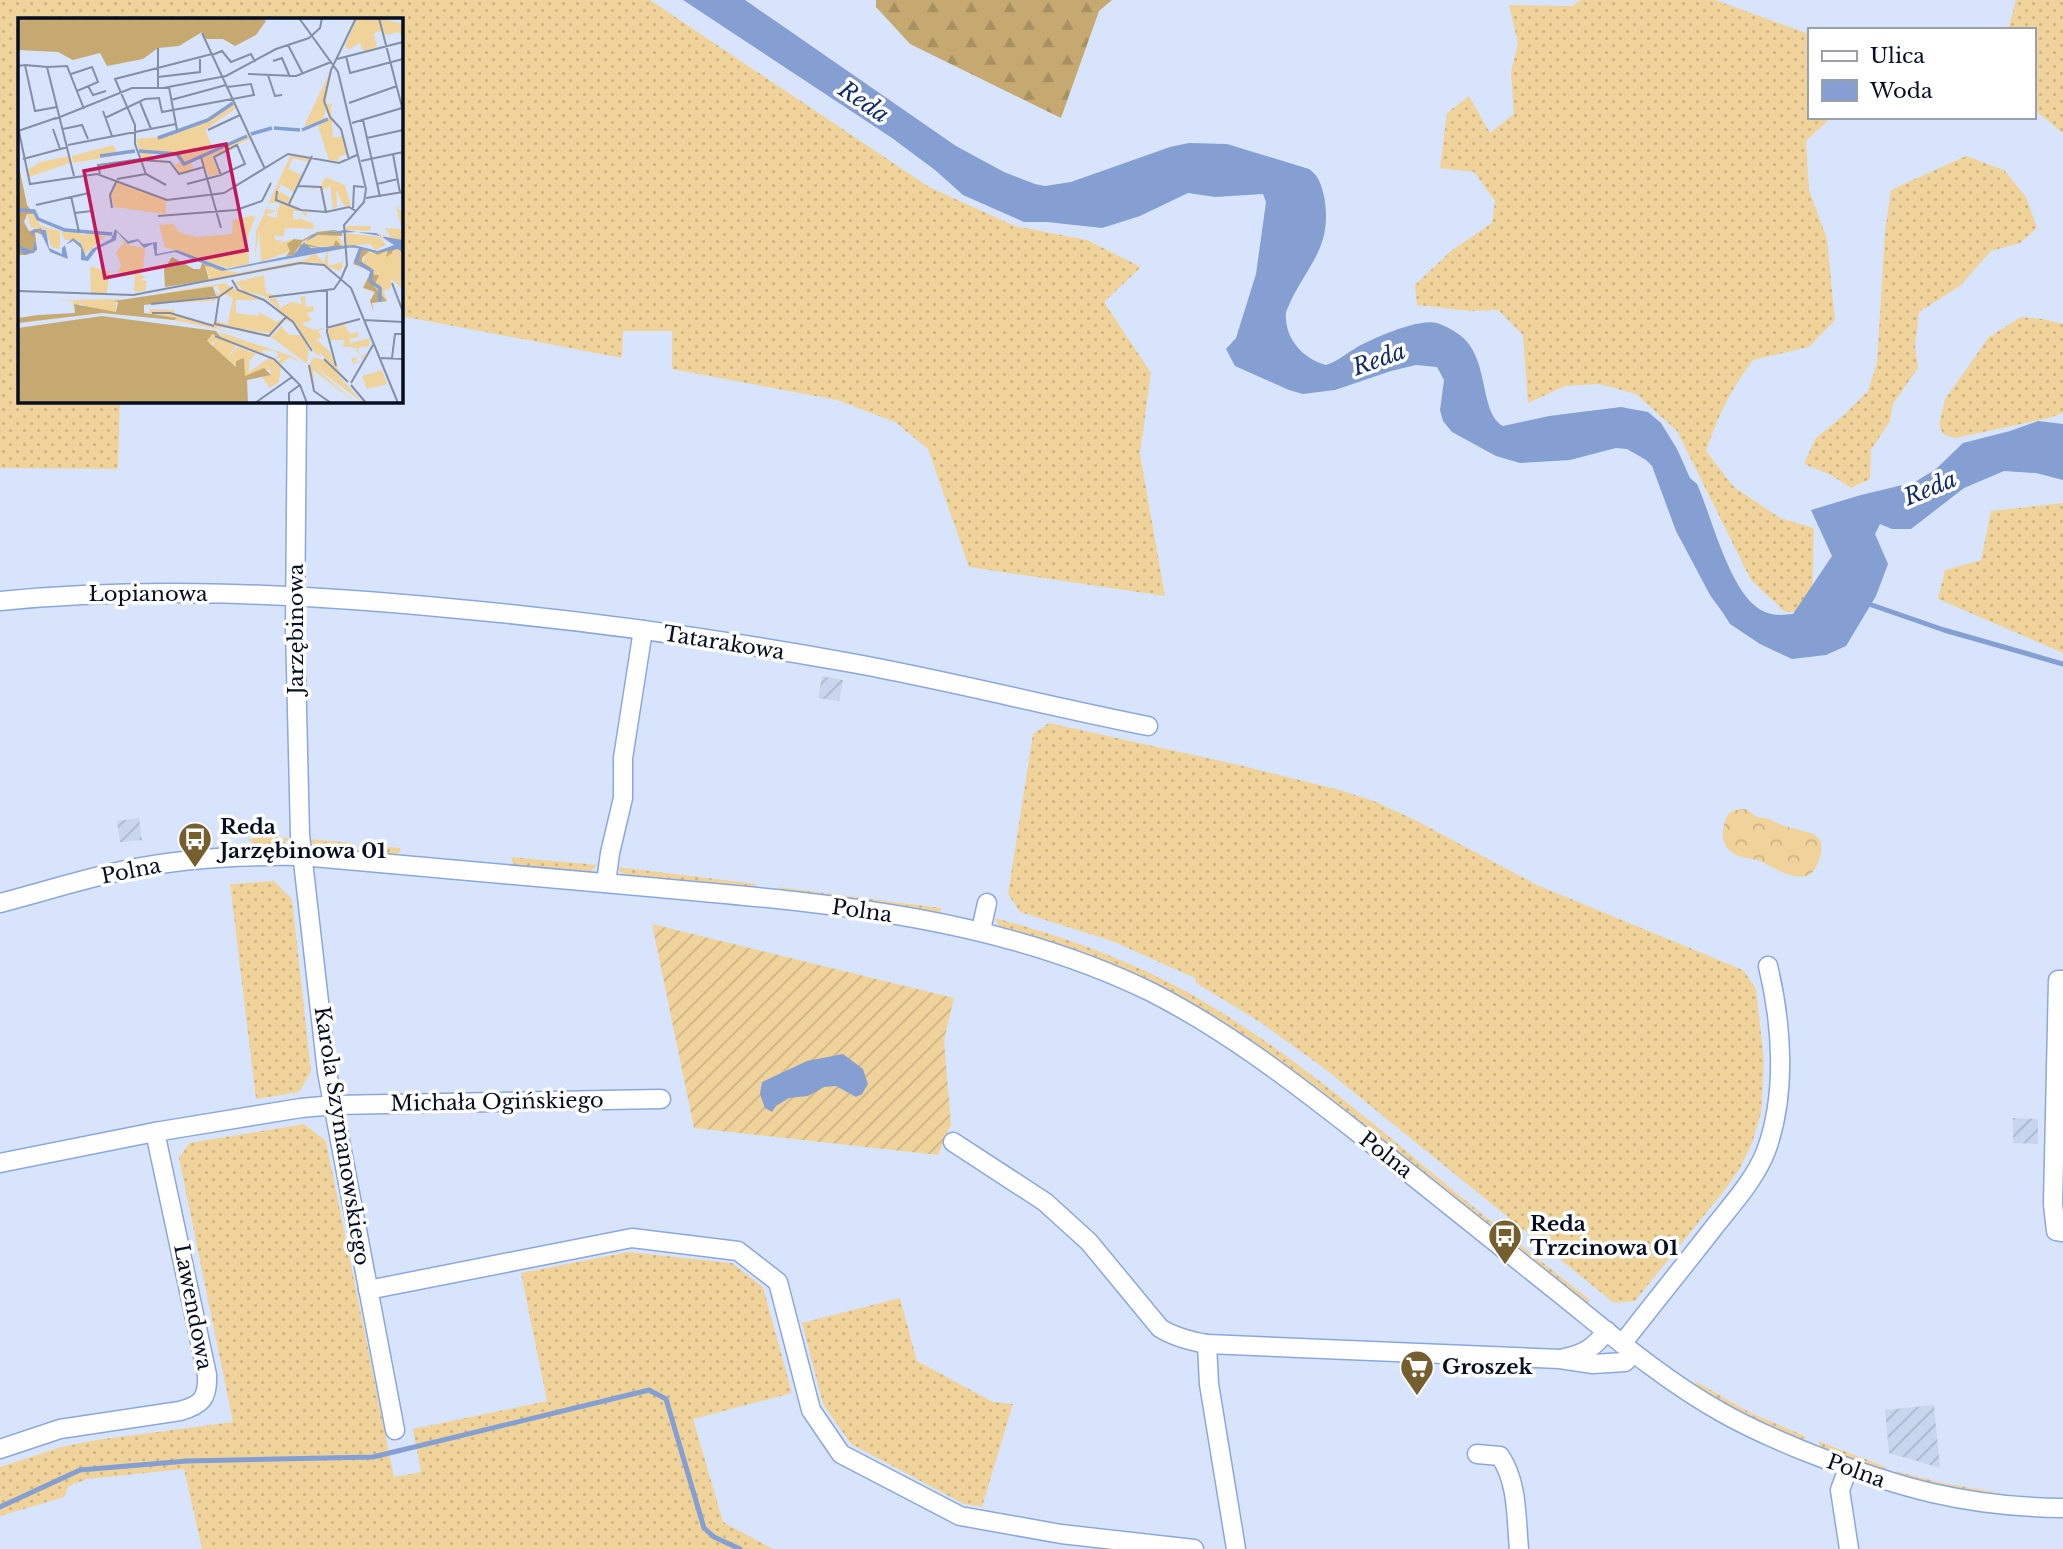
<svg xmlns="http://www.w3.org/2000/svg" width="2063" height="1549" viewBox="0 0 2063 1549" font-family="'Libre Baskerville',serif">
<defs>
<pattern id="industrial-furrows" width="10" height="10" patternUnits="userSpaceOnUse" patternTransform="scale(1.75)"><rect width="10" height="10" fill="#c8d5ee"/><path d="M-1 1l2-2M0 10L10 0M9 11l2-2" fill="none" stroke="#aab6cc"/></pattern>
<pattern id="grass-dots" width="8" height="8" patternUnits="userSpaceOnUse" patternTransform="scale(1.75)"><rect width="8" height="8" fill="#f0d39b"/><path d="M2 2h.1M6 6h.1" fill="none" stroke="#ccb485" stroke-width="1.8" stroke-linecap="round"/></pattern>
<pattern id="forest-firs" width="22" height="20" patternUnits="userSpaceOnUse" patternTransform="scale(1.75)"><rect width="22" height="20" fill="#c5a970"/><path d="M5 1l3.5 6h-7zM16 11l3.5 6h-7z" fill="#a89061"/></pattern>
<pattern id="park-crowns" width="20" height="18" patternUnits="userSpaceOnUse" patternTransform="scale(1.75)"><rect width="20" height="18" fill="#f0d39b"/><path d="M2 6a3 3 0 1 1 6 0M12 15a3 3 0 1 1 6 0" fill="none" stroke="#ccb485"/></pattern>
<pattern id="garden-furrows" width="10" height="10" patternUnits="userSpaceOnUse" patternTransform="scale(1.75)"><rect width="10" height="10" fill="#f0d39b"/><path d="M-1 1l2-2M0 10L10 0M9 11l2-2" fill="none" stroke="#ccb485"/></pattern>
</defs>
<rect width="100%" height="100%" fill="#d8e4fc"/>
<g fill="url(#industrial-furrows)">
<polygon points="822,676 843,680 839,701 818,698"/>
<polygon points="139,818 142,840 120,842 117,821"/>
<polygon points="2013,1118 2038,1119 2038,1144 2013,1143"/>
<polygon points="1934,1405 1940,1468 1889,1453 1885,1410"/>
</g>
<g fill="url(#grass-dots)">
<polygon points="0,0 650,0 929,187 1015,226 1087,240 1141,267 1104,302 1151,373 1140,454 1165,596 969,567 928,449 895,422 837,400 672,369 672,331 623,331 622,358 401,316 401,19 19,19 19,401 120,401 118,469 0,468"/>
<path d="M1581 0H1715L1809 34V117H1832L1806 141 1809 190 1827 239 1835 320 1809 347 1753 360C1730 391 1719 414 1706 451L1734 487 1780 518 1814 528 1812 603 1805 611 1785 612 1751 580 1677 431 1636 394 1599 384 1565 386 1528 403 1523 335 1498 310 1471 311 1417 305 1415 285 1452 250 1492 223 1495 201 1474 172 1440 168 1447 113 1469 96 1490 133 1514 114 1511 72 1518 43 1509 5 1572 6Z"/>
<polygon points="2016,0 2063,0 2063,133 2033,109 2033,30 2008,30"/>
<polygon points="1966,156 2004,170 2026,197 2037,228 2020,243 1991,251 1960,286 1919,312 1915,346 1918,368 1893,404 1890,421 1871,450 1870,479 1851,488 1831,475 1804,464 1815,439 1844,415 1868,391 1877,363 1885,232 1891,190"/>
<polygon points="2021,317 2043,319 2063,324 2063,413 2049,418 1955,438 1943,434 1939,425 1945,399 1989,337"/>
<polygon points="2063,503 2063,653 1938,599 1945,570 1981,560 1991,511"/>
<polygon points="1049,723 1239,765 1336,789 1374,801 1417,821 1537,885 1743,970 1756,989 1764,1061 1761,1113 1752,1143 1740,1168 1723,1192 1635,1301 1614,1303 1325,1069 1260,1022 1196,983 1195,978 1112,941 1020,912 1008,894 1033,734"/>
<path d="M262 837 290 838C281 849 268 848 255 847L248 839Z"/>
<path d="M309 839 352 843V848L348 852C333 850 319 852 309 839Z"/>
<polygon points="360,844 400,848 400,852 394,856 363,853"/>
<polygon points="511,857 598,865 589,872 583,873 514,867"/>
<polygon points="617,867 757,884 753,888 630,877 622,873"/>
<polygon points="274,881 292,899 311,1072 299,1092 256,1099 230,884"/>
<polygon points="779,887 941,908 940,914 781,891"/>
<path d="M995 918C1062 936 1127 959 1187 992 1280 1044 1361 1113 1442 1181 1491 1222 1541 1261 1590 1300L1587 1305 1286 1066 1233 1030 1194 1006 1075 951 1005 929 998 925Z"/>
<polygon points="304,1124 326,1141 394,1477 421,1472 413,1429 547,1401 521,1273 628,1252 732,1263 763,1287 792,1393 693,1419 723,1522 773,1549 202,1549 184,1469 87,1479 69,1486 64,1497 0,1516 0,1467 61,1447 96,1440 233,1422 179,1158 189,1143"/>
<polygon points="900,1298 917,1361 993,1402 1013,1404 982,1507 964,1504 851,1444 823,1404 802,1323"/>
<polygon points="1695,1381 1749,1412 1807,1437 1800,1440 1746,1417 1696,1388"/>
<polygon points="1818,1441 1886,1467 1884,1473 1821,1449"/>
<polygon points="1896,1471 1942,1483 1995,1492 1988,1496 1894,1476"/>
</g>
<polygon fill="url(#forest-firs)" points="876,0 1112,0 1099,11 1061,118 910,44 876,7"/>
<path fill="url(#park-crowns)" d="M1746 809 1757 817 1770 819 1781 825 1814 834 1820 840C1823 849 1821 856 1817 865 1807 890 1775 868 1760 861 1754 858 1746 859 1739 856 1723 851 1720 836 1725 821 1728 810 1735 810 1746 809Z"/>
<polygon fill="url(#garden-furrows)" points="652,924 954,998 944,1040 951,1124 938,1155 694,1128"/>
<g fill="#859fd3">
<path d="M683 0H745L956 146 1004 172 1035 184 1045 186 1071 182 1170 147 1189 143 1227 144 1309 169C1319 176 1321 184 1324 196 1334 251 1304 266 1286 312 1284 338 1302 358 1326 365 1339 361 1348 352 1359 346 1376 337 1419 318 1437 323 1444 325 1455 331 1461 336 1490 359 1479 413 1503 426L1549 416 1621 407 1648 412 1661 423 1677 449 1690 478 1697 484C1712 517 1731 599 1765 612 1774 616 1784 615 1793 614L1832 556 1811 510 1861 495 1915 482 1936 469 1963 443 2010 431 2038 421 2063 424V480L2036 473 2004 471 1964 488 1911 529H1892L1880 524 1875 534 1888 564 1876 596 1846 646 1826 655 1792 659 1760 644 1730 624 1723 613 1710 595 1676 531 1652 466 1646 460 1627 449 1616 448 1570 460 1520 463 1496 456 1452 432 1443 421 1440 410 1444 380 1437 367 1416 365 1391 371 1335 390 1303 394 1289 390 1235 366 1226 349 1236 338 1256 274 1266 202 1263 194 1215 197 1188 193 1140 216 1102 228 1047 222H1024L963 195 935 170 892 138Z"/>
<polygon points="843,1054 863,1069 868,1084 862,1094 856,1097 836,1086 824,1087 808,1096 789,1098 776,1106 772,1112 765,1108 760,1094 762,1082 807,1061"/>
</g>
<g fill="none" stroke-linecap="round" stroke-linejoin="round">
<g stroke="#859fd3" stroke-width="5">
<polyline points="1866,603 1944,630 2063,664"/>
<polyline points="0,1507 80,1470 187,1461 373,1457 649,1390 666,1399 704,1528 714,1537 740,1549"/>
</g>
<g stroke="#8ca7de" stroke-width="21">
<g id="minor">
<polyline points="297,401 295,626 300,835 327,1072 395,1430"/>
<path d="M0 601C149 586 299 594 448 608 581 620 714 638 846 662 947 680 1047 706 1148 726"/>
<polyline points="606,883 610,853 623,798 623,758 643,630"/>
<path d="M0 903C42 892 83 879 125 870 184 858 243 855 302 856 422 866 541 877 660 888 827 903 998 917 1151 992 1224 1029 1288 1078 1352 1128 1423 1184 1494 1241 1564 1297 1615 1338 1664 1380 1721 1412 1749 1428 1779 1441 1809 1453 1899 1488 1966 1507 2063 1508"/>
<polyline points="981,930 987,903"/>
<polyline points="2063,980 2058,980 2053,1204 2056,1231 2063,1232"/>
<polyline points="155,1132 301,1108 334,1105 661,1099"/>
<path d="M953 1142 1045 1202 1089 1242 1160 1328C1174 1337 1190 1341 1207 1344L1560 1359 1593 1364 1625 1362 1633 1353"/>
<path d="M0 1163 155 1132 207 1375C208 1398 202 1405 180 1411L60 1429 0 1449"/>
<polyline points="368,1290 632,1238 738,1251 778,1282 811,1410 841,1454 960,1516 1061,1534 1194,1549"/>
<polyline points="1207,1344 1209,1384 1236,1549"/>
<path d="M1622 1344C1653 1304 1684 1266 1715 1226 1734 1202 1755 1179 1766 1151 1787 1094 1782 1024 1768 966"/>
<path d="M1564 1358C1585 1354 1594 1347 1607 1331"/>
<path d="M1477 1454 1500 1456C1518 1483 1516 1517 1519 1549"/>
<polyline points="1848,1468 1840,1490 1849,1549"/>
</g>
</g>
<use href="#minor" stroke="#fff" stroke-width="18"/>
</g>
<defs>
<g id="bus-pin" transform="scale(1.75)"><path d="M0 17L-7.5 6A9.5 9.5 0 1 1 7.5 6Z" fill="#765f2f" stroke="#fff"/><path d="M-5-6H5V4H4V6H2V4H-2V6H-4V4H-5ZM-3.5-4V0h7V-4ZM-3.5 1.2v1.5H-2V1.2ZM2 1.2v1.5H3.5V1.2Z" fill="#fff"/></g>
<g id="supermarket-pin" transform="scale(1.75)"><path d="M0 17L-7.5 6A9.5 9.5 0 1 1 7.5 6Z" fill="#765f2f" stroke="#fff"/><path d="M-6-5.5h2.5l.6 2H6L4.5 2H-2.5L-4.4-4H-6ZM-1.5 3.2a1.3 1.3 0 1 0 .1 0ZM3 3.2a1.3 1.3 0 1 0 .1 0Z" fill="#fff"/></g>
</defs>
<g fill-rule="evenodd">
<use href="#bus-pin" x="195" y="839"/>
<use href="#bus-pin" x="1505" y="1236"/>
<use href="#supermarket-pin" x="1417" y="1367"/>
</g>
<g text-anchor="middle" stroke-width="7" stroke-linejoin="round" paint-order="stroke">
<g font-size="21" fill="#060e22" stroke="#fff">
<text x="148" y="601">Łopianowa</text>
<text transform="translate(296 629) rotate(-90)" y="7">Jarzębinowa</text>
<text transform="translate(724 643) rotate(9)" y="7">Tatarakowa</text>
<text transform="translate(131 871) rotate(-11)" y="7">Polna</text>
<text transform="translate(862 911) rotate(8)" y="7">Polna</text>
<text transform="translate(497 1102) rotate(-1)" y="7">Michała Ogińskiego</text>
<text transform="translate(342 1136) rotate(81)" y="7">Karola Szymanowskiego</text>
<text transform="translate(1386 1155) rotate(38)" y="7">Polna</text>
<text transform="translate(193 1307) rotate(79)" y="7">Lawendowa</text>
<text transform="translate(1856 1471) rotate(20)" y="7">Polna</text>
</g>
<g font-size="21" font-weight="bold" fill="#060e22" stroke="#fff" text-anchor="start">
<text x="220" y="834">Reda<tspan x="220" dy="24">Jarzębinowa 01</tspan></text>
<text x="1530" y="1231">Reda<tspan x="1530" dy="24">Trzcinowa 01</tspan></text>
<text x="1442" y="1374">Groszek</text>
</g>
<g font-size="23" font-style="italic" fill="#122c69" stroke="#fff">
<text transform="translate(864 102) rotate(34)" y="8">Reda</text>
<text transform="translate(1379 359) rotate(-20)" y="8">Reda</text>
<text transform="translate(1930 488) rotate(-22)" y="8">Reda</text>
</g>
</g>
<g transform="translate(18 18)">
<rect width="385" height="385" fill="#d8e4fc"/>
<path d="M339 0H360L364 13 356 15 359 29 345 33 342 25 330 32 327 28ZM362 0 385 6V22L381 14 367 17ZM312 54 306 102 287 109 286 108ZM214 84 217 91 187 112 196 133 230 117 232 121 194 138 201 156 191 158 182 136 173 143 176 152 162 155 156 147 162 144 159 137 134 133V140H124L118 121 139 119 185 103ZM313 85 315 120 325 118 329 136 320 139 321 143 311 142 300 108 311 100 308 86ZM95 127 100 136 119 134 55 145 54 138ZM273 136 295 140 290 144 275 140 265 163 270 151 284 157 275 174 263 166 260 173 273 180 271 184 251 185 249 191 258 193 259 186V193L247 197 258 200 262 185 274 188 283 193H275V201H282L284 193 289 194 288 199 284 194 283 201 295 205 296 211 274 210 267 211 265 219 256 217 258 222H265L257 226 276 221 273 233 243 244 241 213 237 241 238 213ZM51 138 52 145 11 159 8 153 22 144ZM307 159 327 167 333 188H326L318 172 319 189 315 192 312 168 304 172 307 181 302 170 289 172 303 168ZM100 163 148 182V196L96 189 93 177ZM385 188 379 190 385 195V222H372L355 213 327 212 328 208H353L352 212 373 220 367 210 384 211 378 189ZM9 196H16L23 208 42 213V231L33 229 28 211 13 210ZM238 197 230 218 231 247 209 250 147 229 141 207 155 206 162 215 179 219 214 216 215 202ZM55 212 65 217 76 215 87 219 66 237 61 223 47 222 43 213ZM96 215 111 227 127 230 125 252 119 255 128 259 122 262 129 263 127 273 116 274 117 257 100 254 103 247 98 235 106 224ZM319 215 326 228 290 229 285 225 299 217ZM327 215 362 219 368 227 357 232 352 226 329 228ZM326 231 310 234V247H314L324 244 326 234 324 250 321 253 296 244 192 263 187 247 220 255 287 242 297 235 306 245 309 233ZM370 232 376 233 379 264 385 261V271L373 261V270L366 273 369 283 356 268 355 252 344 245 350 233 357 236ZM72 248 91 254 89 276H73ZM246 257 248 275 262 278 255 279 253 281 258 280 262 290 273 284 284 286 282 279 287 278 288 289 295 288 296 293 289 295 294 302 284 306 295 312 307 310 300 313 304 320 298 321 312 334 323 356 301 334 303 338 298 336 279 308 246 278 225 273 217 264ZM207 265 214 270 196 283 144 285 197 279 198 274 203 276 200 268 130 279 98 282V294L70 292 64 285 55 289V283L40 282 111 281ZM215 270 243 282H218V295L241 298V294L259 304 265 300 257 292 264 298 265 300 262 306 255 316 209 308 215 280 206 276ZM132 291 157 292V297L194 306 199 303 251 319 257 316 267 302 269 301 273 304 267 302 263 308 271 317H283L291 332 289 346 253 319H248L206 309 198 310 233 318 131 297ZM326 306 332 316 340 314 341 319 331 321 332 325 352 320 351 328 340 330 341 337 348 336 342 344 335 346 333 340 340 339 336 344 343 343 344 337H341L340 336 338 330 324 328 327 322H312L310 311ZM201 314 274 338 282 344 272 339 263 346 260 343 265 339 257 341 261 336 256 333 244 332 247 337 197 317 218 328 209 339 220 329 238 336 231 343V354L251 340 263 347 261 364 252 370 244 359 253 357 252 351 227 358 226 349H219L193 328 200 322 192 326 189 323 194 316 205 318ZM296 339 308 343 345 385 292 345 338 385 295 352 297 373 291 347Z" fill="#f0d39b"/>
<path d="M0 0H242L248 3 238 17 217 28 205 21H188L184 14 161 28 140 30 125 41 89 48 82 35 55 42 40 34 0 32ZM0 144 9 187 16 196H9L6 204 11 213 23 210 27 218 17 214 19 232 9 237H0ZM316 212H320L312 215 324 214V218L299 217 285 225 304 230 315 228 318 222 324 229 308 231 286 228 279 234 282 227 300 215 284 224 275 237 268 238 272 233 269 226 276 221 284 222 299 214ZM334 229 341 230 359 235 367 232 380 231 368 239 370 232 360 237 351 233 344 240V244L353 250 356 257H361L356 268 369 283 354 285 356 294 352 283 357 274 345 270 353 253 335 246 341 230H329ZM154 239 176 251H182L184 245 194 249 187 248 191 262 147 269 146 251ZM191 269H195L198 278 126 287V295L159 300 156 302 84 295 0 305V300L20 297 57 295 56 286 98 294 100 284 95 283ZM84 298 198 313 203 319 194 316 189 323 218 349V343L226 340 227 358 246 350 253 357 229 362 230 385H0V310Z" fill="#c5a970"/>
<path d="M364 352 369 366 349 371 344 358Z" fill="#f0d39b"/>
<path d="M379 228 385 234V262L379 263 374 234Z" fill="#f0d39b"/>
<path d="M16 211 28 212 31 230 44 236V230L55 220 63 226 68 239 74 231 93 221 97 211 110 223 120 221 125 226 139 224V236L159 232 209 251 275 237 294 217 327 212 385 222V235L380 231 359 235 334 229 204 253 157 234 137 238 135 226 126 230 120 223 110 226 99 214 98 222 79 231 70 243 63 242V230L55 223 47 227 50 241 32 234 22 213 15 215 19 231 16 235 5 236 0 227 15 233 17 220 12 215ZM338 214 358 215 376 227 360 233 336 227 293 230 285 225 301 216Z" fill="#859fd3" fill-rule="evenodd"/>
<path fill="none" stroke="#859fd3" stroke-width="3.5" d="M256 110 282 112M284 112 310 101M233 116 254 110M140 120 190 102 215 85M121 133 159 136 166 146 229 118M82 138 117 133M0 192 16 193 20 201 47 212 94 216M343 230 338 243 354 253 352 264M353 264 362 270V284"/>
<path fill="none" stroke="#848ea5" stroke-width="2" d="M281 0 320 54 348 171 346 184 326 207 329 247 323 261M361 0 385 93M184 15 247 151M270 27 285 56M194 37 204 33 213 44 233 36 237 44M328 38 332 55 385 41M319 41 385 24M255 43 264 40 272 59M7 47 29 49 56 158M0 48 7 47 17 93 39 89M29 49 49 48 66 91M53 56 74 49 80 64 59 73M230 56 278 58 313 44M250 57 257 78 264 77M140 59 182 54V41M70 68 75 77 88 73M151 69 159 112M140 70V30M153 82 208 67M122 84 133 111M331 85 379 68M85 93 94 118M87 100 127 81 141 80 144 94 236 77 233 66 209 69M37 101 114 70H145L208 58 258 31 291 20 302 10 304 0M345 102 362 179M334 105 384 90M0 109 12 166 79 156 149 182 206 175 270 136 321 145 339 137M35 111 42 131M45 111 64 107 70 121M190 112 222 97M0 113 38 100M349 120 385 112M50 127 158 106M219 127 227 146 203 157 196 139ZM375 136 382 175M183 139 203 210M5 141 50 129M123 142 152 144 161 156 186 149M331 142 323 111 312 99 306 83 313 52 338 0M343 143 385 134M82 156 80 147 123 141M99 161 128 156M169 166 203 157M359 166 380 161M148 167 128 156 117 126V107L97 61 194 36M280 168 303 169 308 194M259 173 258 182 283 192 308 194 331 189 338 193M53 178 61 214M348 180 385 174M271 186 294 138M18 187 71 175 74 193 57 195M94 190 92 177 99 162M335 190 336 168 346 169M140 198 218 192 244 183 253 165M214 262 220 272 246 282 275 304 294 333M374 265 385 294M215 269 201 279 197 306 251 318 268 299M309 272V314L318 348M0 273 115 277 282 245 306 247 333 270 380 385M251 279 316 271 323 261M133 286 201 279M134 295H152L196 308M346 302 385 304M308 310 342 301M197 318 256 341 282 367 289 385M363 340 385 341M374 340 377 316H385M306 341 330 364M291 347 296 373 313 385M333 365 355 327M333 367 348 385M237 385 274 359M271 385V375L282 367"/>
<path fill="#c2185b" fill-opacity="0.15" stroke="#c2185b" stroke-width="3.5" d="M208 126 229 232 87 260 66 153Z"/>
<rect width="385" height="385" fill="none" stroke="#060e22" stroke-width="3.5"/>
</g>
<rect x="1808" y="28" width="228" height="91" fill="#ffffff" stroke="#9b9fa7" stroke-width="2"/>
<rect x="1822" y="51" width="35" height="10" fill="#ffffff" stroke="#9b9fa7" stroke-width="2"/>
<text x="1870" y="63" font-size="21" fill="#060e22">Ulica</text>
<rect x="1822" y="80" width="35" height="21" fill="#859fd3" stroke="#9b9fa7" stroke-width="2"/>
<text x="1870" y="98" font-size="21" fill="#060e22">Woda</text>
</svg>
